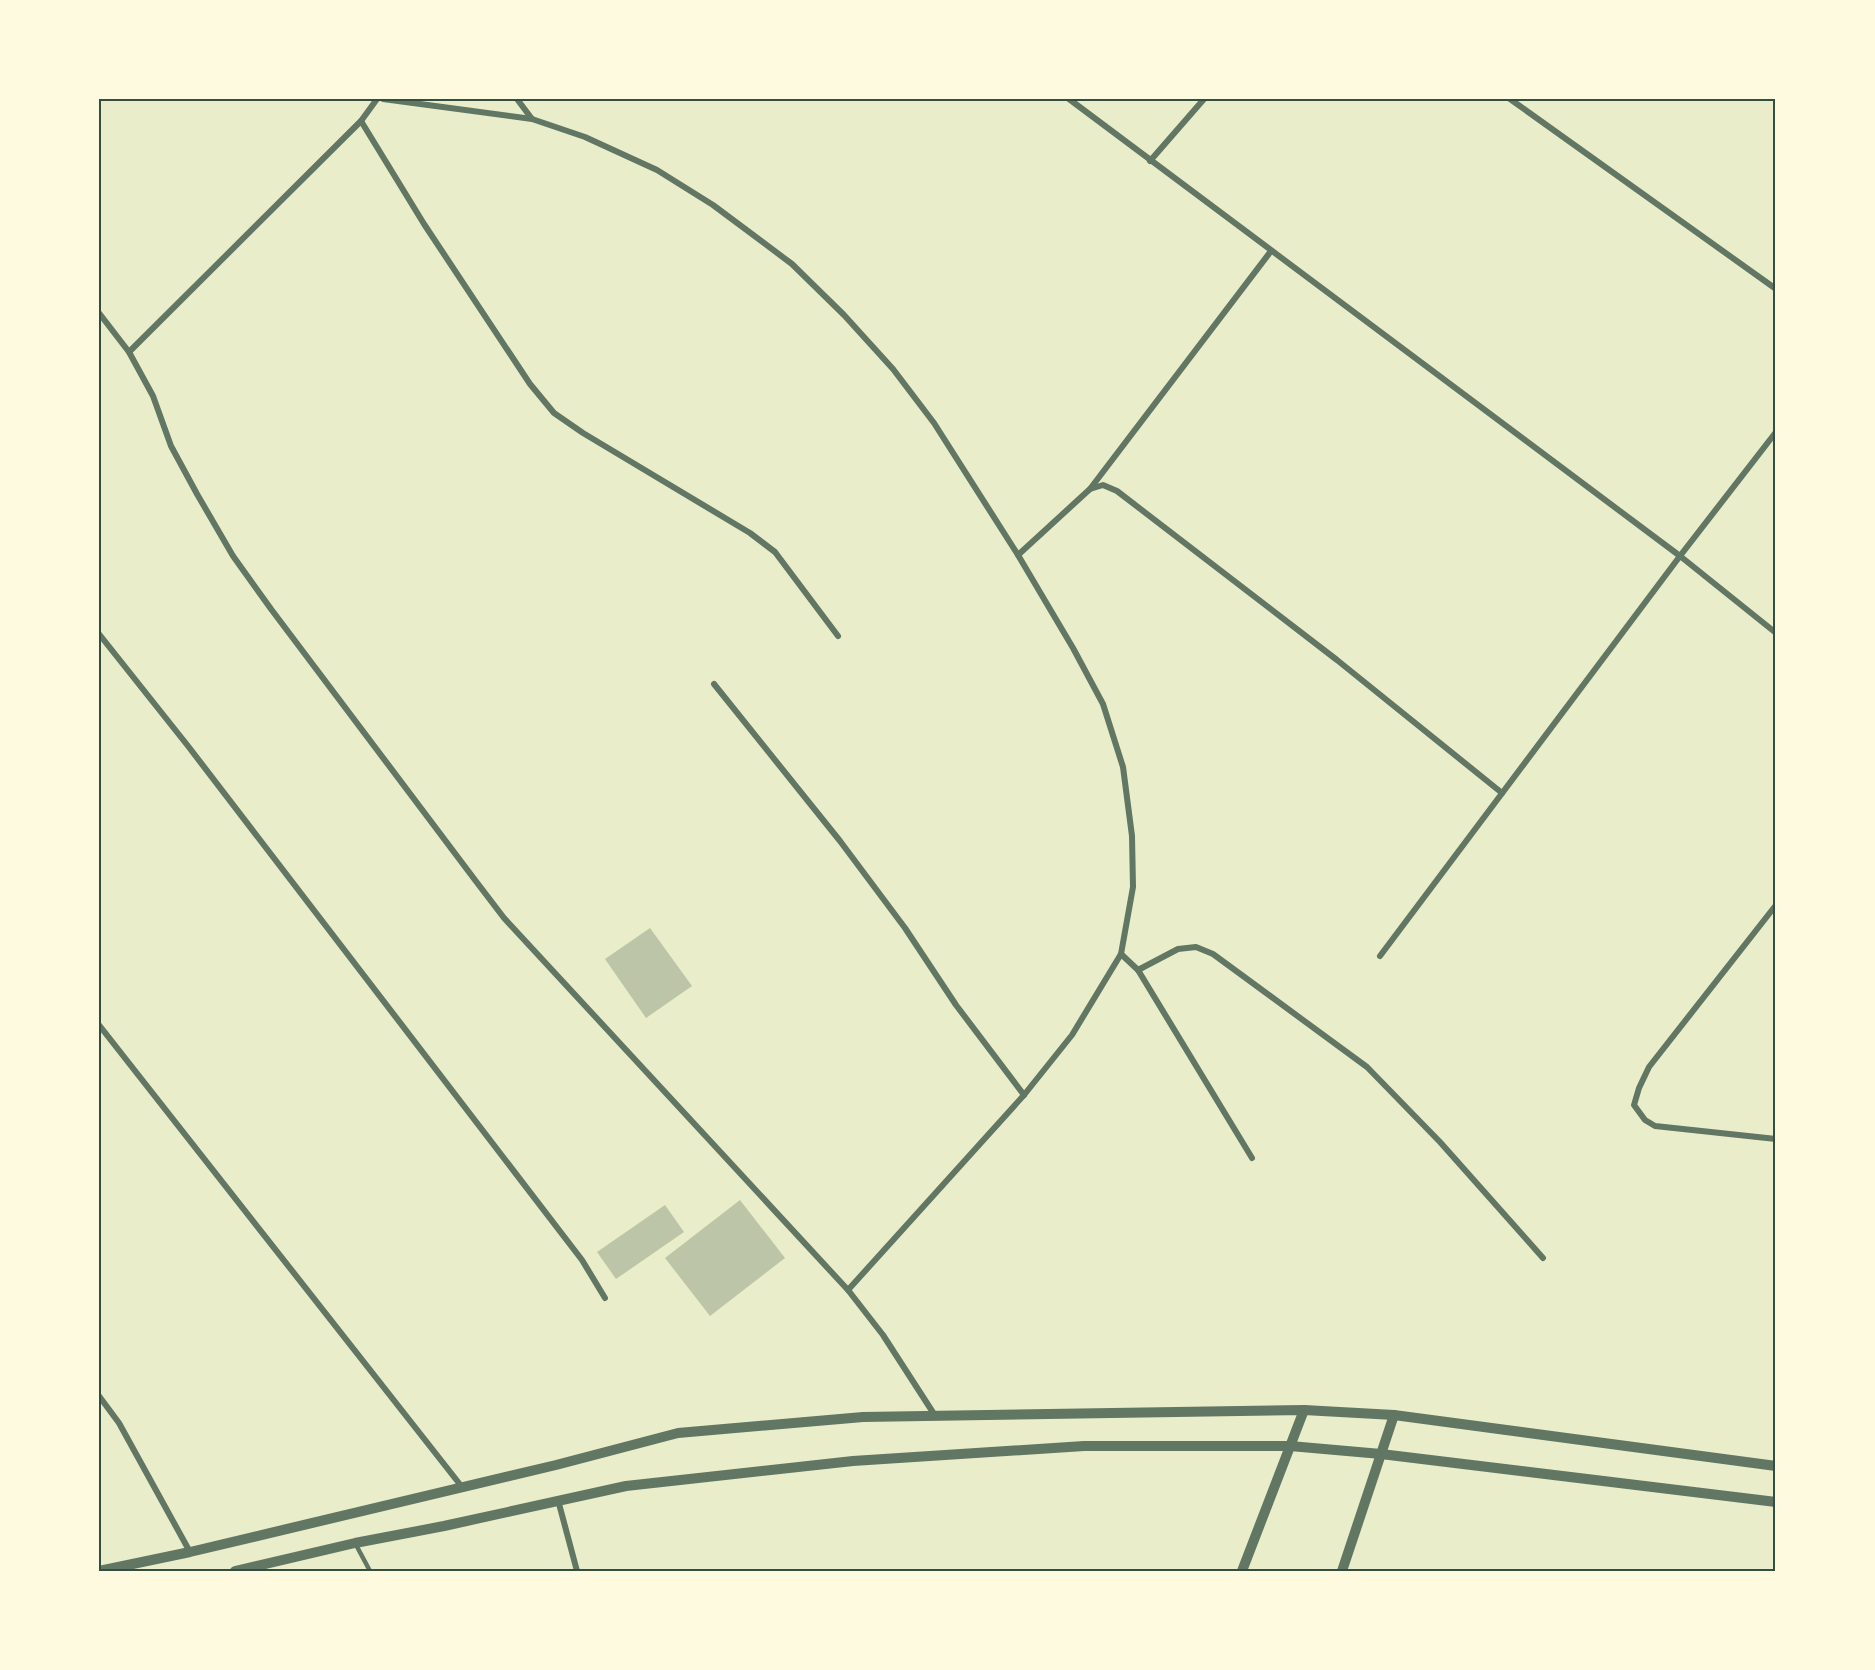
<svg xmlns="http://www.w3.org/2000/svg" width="1875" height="1670" viewBox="0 0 1875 1670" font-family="'Nunito Sans',sans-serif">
<rect width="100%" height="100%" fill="#e9edc9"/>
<g fill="#bcc5a7">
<polygon points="650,928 692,986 646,1018 605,959"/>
<polygon points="740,1200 785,1258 710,1316 665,1258"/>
<polygon points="665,1205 684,1232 616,1279 597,1252"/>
</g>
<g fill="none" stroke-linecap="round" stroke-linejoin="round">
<polyline stroke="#617663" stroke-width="4.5" points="355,1543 370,1571"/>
<g stroke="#617663" stroke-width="6">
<polyline points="383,99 532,119"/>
<polyline points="517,99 532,119 585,137 657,170 713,205 792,264 844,315 893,369 934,423 1018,555 1073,648 1103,704 1123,767 1132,836 1133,887 1121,954 1072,1035 1024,1095 848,1290"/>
<polyline points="1069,99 1680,556 1776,633"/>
<polyline points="1510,99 1776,289"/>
<polyline points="361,121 424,224 530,384 554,413 583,433 750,533 775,552 838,636"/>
<polyline points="1150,161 1204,99"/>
<polyline points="99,313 129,352 153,396 171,446 197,494 233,556 271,609 475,880 504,918 848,1290 883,1335 934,1414"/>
<polyline points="129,352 361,121 377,99"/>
<polyline points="1090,489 1271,251"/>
<polyline points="1018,555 1090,489 1103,485 1117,491 1337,660 1502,793"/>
<polyline points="99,634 188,746 582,1260 605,1298"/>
<polyline points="714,684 840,841 905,928 956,1005 1024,1095"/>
<polyline points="1776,905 1649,1067 1639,1088 1634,1105 1645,1120 1655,1126 1776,1139"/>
<polyline points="1121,954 1138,970 1178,949 1196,947 1213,954 1367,1067 1440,1142 1543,1258"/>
<polyline points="1380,956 1680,556 1776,432"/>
<polyline points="1138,970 1252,1158"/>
<polyline points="99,1025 462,1487"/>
<polyline points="99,1396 119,1423 190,1552"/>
<polyline points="558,1500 577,1571"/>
</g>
<g stroke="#617663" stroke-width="10">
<polyline points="99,1571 190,1552 556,1465 678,1433 863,1417 1304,1410 1394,1415 1776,1466"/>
<polyline points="235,1571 355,1543 444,1526 626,1486 853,1461 1084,1446 1290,1446 1381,1454 1776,1502"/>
<polyline points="1242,1571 1304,1410"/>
<polyline points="1342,1571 1394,1415"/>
</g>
</g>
<rect width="1875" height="1670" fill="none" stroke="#fefae0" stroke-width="201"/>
<rect x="100" y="100" width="1674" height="1470" fill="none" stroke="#344e41" stroke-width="2"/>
</svg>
